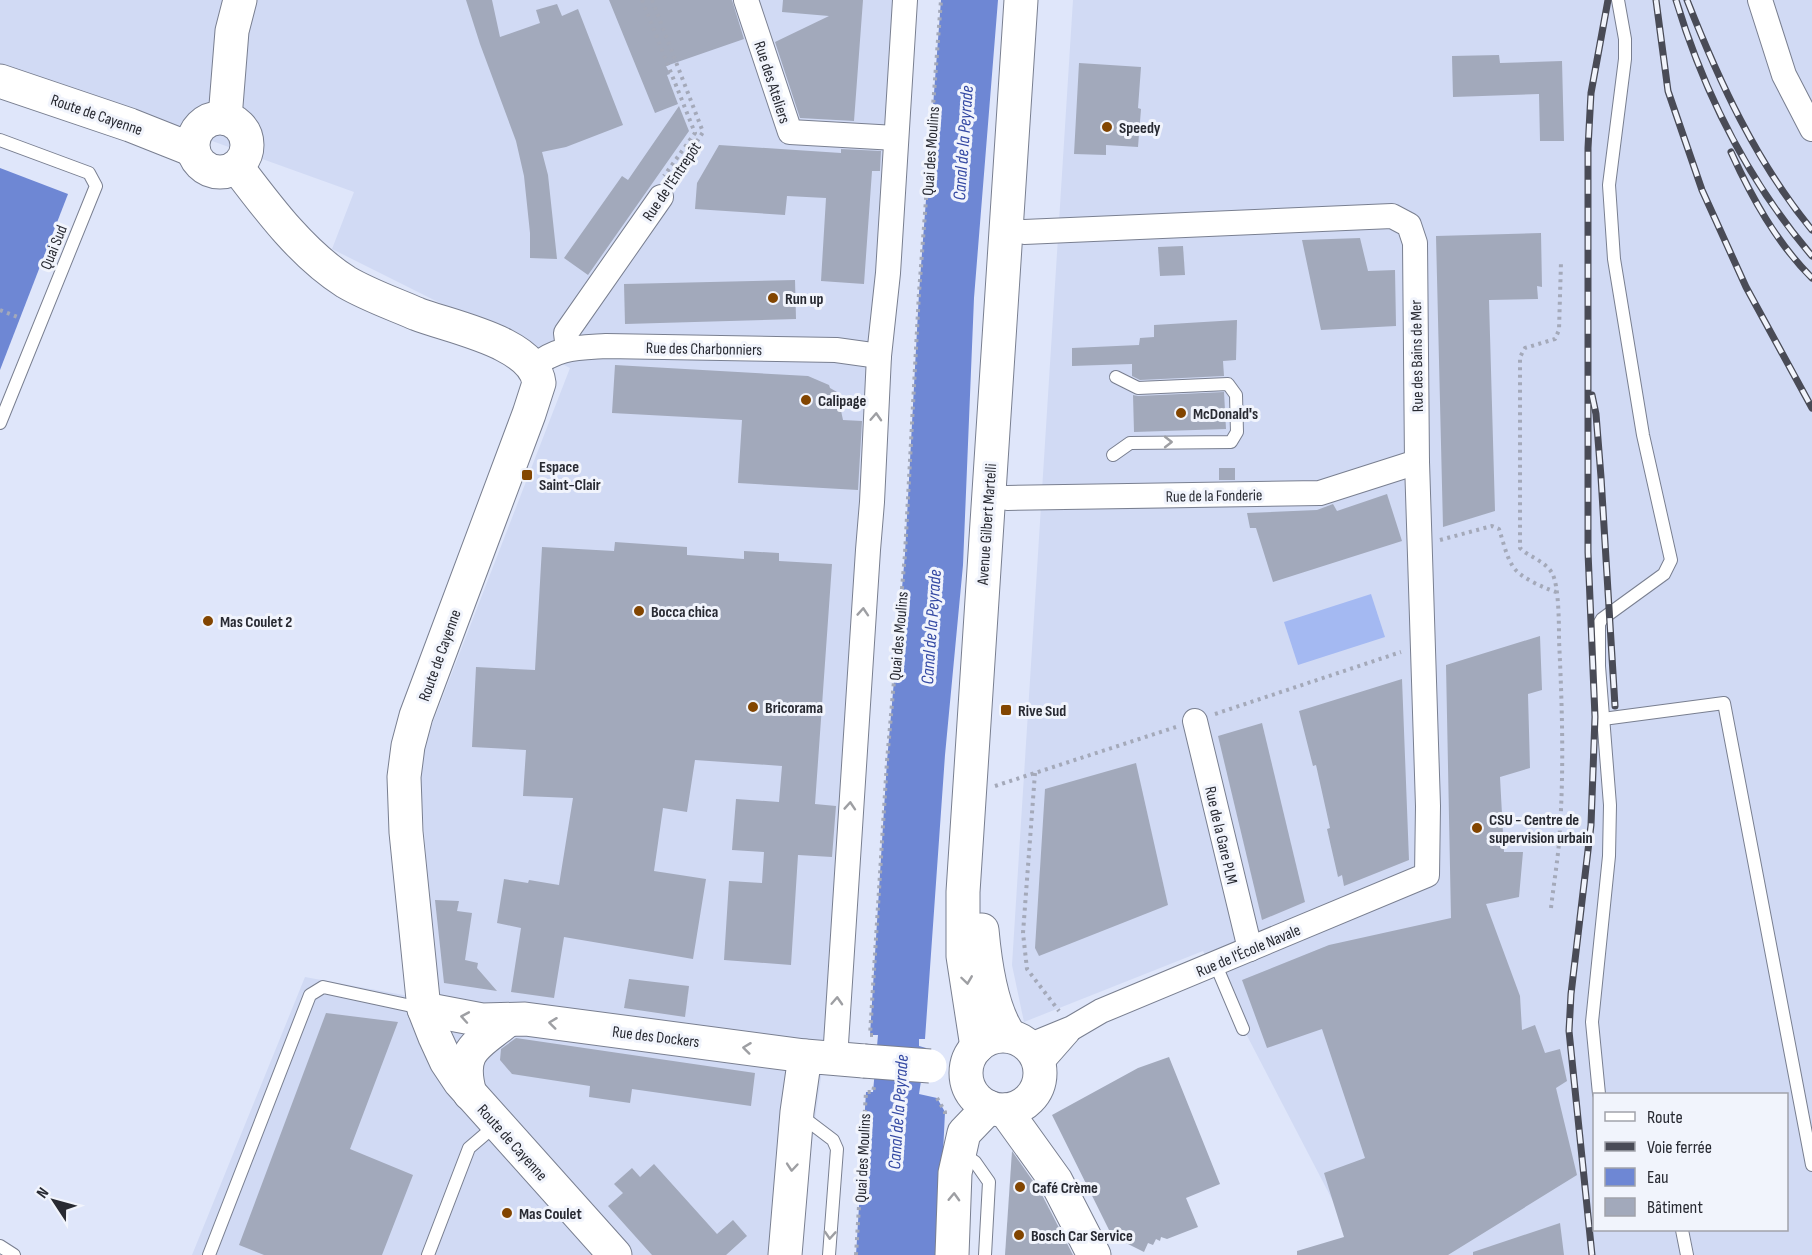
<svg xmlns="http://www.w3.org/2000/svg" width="1812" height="1255" viewBox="0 0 1812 1255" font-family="'Sofia Sans Condensed',sans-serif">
<rect width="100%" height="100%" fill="#dfe6fa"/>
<g fill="#d1daf4" fill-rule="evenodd">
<polygon points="0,0 894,0 827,1035 796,1255 192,1255 305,977 436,1001 419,758 570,368 332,249 354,192 0,65"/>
<path d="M1073 0H1812V1255H1361L1203 951 1024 1022 1012 965ZM1594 1094H1786V1230H1594Z"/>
</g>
<polygon fill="#a4b9f2" points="1371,594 1385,637 1298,665 1284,622"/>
<g fill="#6e87d4">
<polygon points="941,0 998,0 974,298 963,565 945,755 925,1039 919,1039 919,1046 926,1048 919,1094 937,1098 945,1112 938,1255 856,1255 866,1092 873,1092 878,1035 870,1035 887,761 905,554 919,293"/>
<polygon points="0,168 68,194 0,370"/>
</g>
<g fill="#a2a9bb">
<polygon points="466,0 492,0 500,37 540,23 536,10 557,4 562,16 578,9 623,125 566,147 542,152 548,175 557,259 530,258 530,233 524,176 516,141 480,44"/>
<polygon points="609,0 732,0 744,39 666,66 670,74 667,75 678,104 655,113"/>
<polygon points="783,0 863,0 854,121 800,118 775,42 829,16 782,12"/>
<polygon points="1499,55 1500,63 1562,61 1564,141 1540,141 1539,94 1453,97 1452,56"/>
<polygon points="1079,63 1141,67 1138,108 1141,109 1138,147 1106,145 1106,155 1074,154"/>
<polygon points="679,106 689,131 588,275 564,258 622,176 628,180"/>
<polygon points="719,145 841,153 841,149 881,151 880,171 872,171 864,284 821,281 826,198 787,196 785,215 695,209 697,183"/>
<polygon points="1541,233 1542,287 1537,286 1538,299 1489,300 1495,511 1443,527 1436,236"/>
<polygon points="1360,238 1368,271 1395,270 1396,326 1321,330 1302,240"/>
<polygon points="1183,246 1185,275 1160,276 1158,247"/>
<polygon points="795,280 796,319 625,324 624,284"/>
<polygon points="1237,320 1236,360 1223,361 1224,376 1140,380 1132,376 1132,364 1072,366 1072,348 1139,345 1140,338 1154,337 1154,325"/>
<polygon points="615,365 808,376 829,385 830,388 837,392 843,420 862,421 858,490 738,483 742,420 612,413"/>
<polygon points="1224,392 1226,429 1134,432 1133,395 1138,396"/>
<rect x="1219" y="468" width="16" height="12"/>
<polygon points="1387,494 1402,541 1273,582 1256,528 1250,528 1247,513 1317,510 1333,504 1337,511"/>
<polygon points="615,542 687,547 687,555 744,559 744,551 779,553 779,561 832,564 815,804 836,806 832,857 798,855 791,965 724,960 729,881 762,883 764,852 732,850 736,799 779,802 782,766 695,760 687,812 663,808 654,871 706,879 693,959 564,937 554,998 511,992 521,928 497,923 504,879 528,883 529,880 559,885 573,798 523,796 526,750 472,747 476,667 535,670 542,547 614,551"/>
<polygon points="1540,636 1542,690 1528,694 1530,768 1500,777 1504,852 1523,852 1519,897 1486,904 1520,996 1522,1030 1535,1025 1545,1053 1560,1049 1567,1081 1556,1088 1577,1175 1448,1255 1297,1255 1297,1251 1344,1237 1324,1173 1365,1158 1322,1029 1267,1048 1242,980 1329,945 1451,918 1446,665"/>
<polygon points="1402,679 1409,860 1344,886 1342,875 1338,877 1327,829 1330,828 1316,765 1313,766 1299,711"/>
<polygon points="1262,723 1305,902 1262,920 1218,736"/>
<polygon points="1136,763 1168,905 1039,956 1035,948 1045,789"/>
<polygon points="435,900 459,901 457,911 472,913 465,960 478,963 477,968 497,991 444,983"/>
<polygon points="629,979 689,986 685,1017 624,1008"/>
<polygon points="326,1013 398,1022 350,1149 413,1175 382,1255 264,1255 239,1245"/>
<polygon points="516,1038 755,1073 751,1106 632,1089 630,1103 589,1097 590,1086 512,1074 500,1060 501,1049"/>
<polygon points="1169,1057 1220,1184 1186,1198 1198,1227 1167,1239 1161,1237 1160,1241 1156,1239 1153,1245 1148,1243 1144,1252 1112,1236 1052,1115 1138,1068"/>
<polygon points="1012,1151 1040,1191 1073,1255 1005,1255"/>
<polygon points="654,1164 717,1234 733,1220 747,1236 726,1255 652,1255 608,1206 623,1193 614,1184 632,1168 640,1177"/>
<polygon points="1560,1223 1564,1255 1473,1255 1473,1252"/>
</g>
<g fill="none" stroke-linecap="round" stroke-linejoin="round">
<g stroke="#797f90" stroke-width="14">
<g id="lane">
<polyline points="0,140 89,173 96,186 0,423"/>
<polyline points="1113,455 1130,443 1231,442 1237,432 1236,395 1228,384 1138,388 1116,377"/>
<polyline points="1603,719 1724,703 1812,1165"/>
<polyline points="1215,963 1243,1029"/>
<polyline points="1599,1094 1592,1022 1609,856 1610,805 1599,666 1599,624 1602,619 1664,574 1671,560 1643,435 1614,259 1609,185 1625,59 1625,39 1618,0"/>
<polyline points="800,1115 833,1140 837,1149 829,1255"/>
<polyline points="962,1153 975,1162 989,1182 985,1255"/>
<polyline points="1682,1230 1687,1255"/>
<polyline points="0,1246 14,1255"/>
<polyline points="209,1255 310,995 323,987 421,1008"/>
<polyline points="428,1255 469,1148 497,1124"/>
</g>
</g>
<g stroke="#797f90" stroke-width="26">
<g id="street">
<polyline points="746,0 790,132 896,138"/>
<polyline points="1760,0 1784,75 1812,129"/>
<polyline points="1024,232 1392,216 1409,225 1415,243 1417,462 1428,806 1427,875 1101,1011 1072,1028 1028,1046"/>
<polyline points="568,349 566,333 661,197"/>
<path d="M533 367C557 347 576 348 606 346L836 350 879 356"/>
<polyline points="1007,498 1320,493 1417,462"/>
<polyline points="1195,721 1250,949"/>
<polyline points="835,1059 868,550 872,502 879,356 888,273 905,0"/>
<polyline points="1039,1065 1068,1032"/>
</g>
</g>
<g stroke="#797f90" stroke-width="35">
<g id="secondary">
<polyline points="0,81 130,125 193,150"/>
<polyline points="225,118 232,31 240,0"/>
<circle cx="220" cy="145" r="27"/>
<path d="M237 167C268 208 302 254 346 282 368 295 394 304 417 314 450 327 534 342 539 383L529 414 416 716 408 746 404 777 406 832 424 1009 435 1037 446 1061 460 1082 615 1255"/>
<path d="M982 930C985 963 991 1009 1010 1036"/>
<polyline points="424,1009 482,1020 525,1019 805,1056"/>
<circle cx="1003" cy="1073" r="37"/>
<polyline points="977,1047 963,956 963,892 1021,0"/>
<path d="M470 1094C458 1050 476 1046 507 1021"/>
<polyline points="1005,1110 1056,1181 1094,1255"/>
<polyline points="785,1255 797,1112 805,1056 864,1061"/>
<polyline points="952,1255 955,1173 964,1133 989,1107"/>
</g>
</g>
<g stroke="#a4a9b9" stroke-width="4" stroke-dasharray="3 4.5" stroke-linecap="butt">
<polyline points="642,0 695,133 664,176"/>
<polyline points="652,0 703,132 673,179"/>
<polyline points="0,310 20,318"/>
<path d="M1440 540 1492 526 1499 529C1503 541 1506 555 1512 565 1518 577 1544 588 1556 592"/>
<polyline points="1215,714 1401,652"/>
<polyline points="1035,773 1023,933 1027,969 1059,1011"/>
<polyline points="995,786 1176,727"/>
<path d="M1551 908C1554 881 1559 854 1560 827 1564 765 1562 702 1559 640 1559 625 1559 585 1552 573 1545 561 1529 557 1520 548V357L1525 348 1555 339 1559 330 1561 262"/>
<polyline points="873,1035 870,1035 887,761 905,554 919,293 941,0"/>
<polyline points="937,1098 945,1112 945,1116"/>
<polyline points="856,1255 866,1092 873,1092 874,1087"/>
</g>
<use href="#lane" stroke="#fff" stroke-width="12"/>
<use href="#street" stroke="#fff" stroke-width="24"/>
<use href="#secondary" stroke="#fff" stroke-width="33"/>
<g stroke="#494b56" stroke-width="7">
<g id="rail">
<polyline points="1656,0 1668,91 1702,190 1746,287 1812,408"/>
<path d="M1676 0C1704 93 1749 182 1812 256"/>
<path d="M1687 0C1719 81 1756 162 1812 230"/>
<path d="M1731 152C1752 198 1776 242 1812 278"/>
<polyline points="1592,395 1596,414 1601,477 1615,706"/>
<polyline points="1592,1255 1569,1031 1571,994 1591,825 1595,717 1588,552 1588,148 1591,93 1608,0"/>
</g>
</g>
<use href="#rail" stroke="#f1f4fc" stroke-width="4.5" stroke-dasharray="14" stroke-linecap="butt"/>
<g stroke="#797f90" stroke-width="35" stroke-linecap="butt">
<polyline id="secondary-bridge" points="864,1061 930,1066"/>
</g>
<use href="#secondary-bridge" stroke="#fff" stroke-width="33"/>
</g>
<defs><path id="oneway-chevron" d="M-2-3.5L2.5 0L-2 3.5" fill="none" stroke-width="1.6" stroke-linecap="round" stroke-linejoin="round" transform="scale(1.5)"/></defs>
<g stroke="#9e9fa3">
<use href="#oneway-chevron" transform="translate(876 417) rotate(-87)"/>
<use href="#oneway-chevron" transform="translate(1168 442)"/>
<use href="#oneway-chevron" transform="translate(863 612) rotate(-86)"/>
<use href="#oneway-chevron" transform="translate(850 806) rotate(-86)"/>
<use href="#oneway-chevron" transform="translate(967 980) rotate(82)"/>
<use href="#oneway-chevron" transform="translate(837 1001) rotate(-87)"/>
<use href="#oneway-chevron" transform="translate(465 1017) rotate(-170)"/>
<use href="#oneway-chevron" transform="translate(553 1023) rotate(-173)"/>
<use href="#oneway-chevron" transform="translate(747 1048) rotate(-173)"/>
<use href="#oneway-chevron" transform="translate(792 1167) rotate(95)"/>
<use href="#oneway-chevron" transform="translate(954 1197) rotate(-88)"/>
<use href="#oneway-chevron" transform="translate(830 1235) rotate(94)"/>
</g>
<g fill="#824500" stroke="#f1f4fc" stroke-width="2">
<circle cx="1107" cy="127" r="6"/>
<circle cx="773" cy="298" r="6"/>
<circle cx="806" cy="400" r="6"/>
<circle cx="1181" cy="413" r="6"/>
<rect x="521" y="469" width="12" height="12" rx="3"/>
<circle cx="639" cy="611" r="6"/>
<circle cx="208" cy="621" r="6"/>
<circle cx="753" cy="707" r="6"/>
<rect x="1000" y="704" width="12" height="12" rx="3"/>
<circle cx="1477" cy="828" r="6"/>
<circle cx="1020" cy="1187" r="6"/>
<circle cx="507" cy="1213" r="6"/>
<circle cx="1019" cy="1235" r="6"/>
</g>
<g text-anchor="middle" stroke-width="6" stroke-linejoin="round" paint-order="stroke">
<g font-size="16" fill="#282a32" stroke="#f1f4fc">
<text transform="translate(773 82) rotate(72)" y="6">Rue des Ateliers</text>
<text transform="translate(97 114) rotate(19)" y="6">Route de Cayenne</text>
<text transform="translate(930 151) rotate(-86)" y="6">Quai des Moulins</text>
<text transform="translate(671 181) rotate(-56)" y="6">Rue de l'Entrepôt</text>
<text transform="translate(53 247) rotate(-68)" y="6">Quai Sud</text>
<text transform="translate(704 348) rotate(1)" y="6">Rue des Charbonniers</text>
<text transform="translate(1416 356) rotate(-91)" y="6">Rue des Bains de Mer</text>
<text transform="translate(1214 495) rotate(-1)" y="6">Rue de la Fonderie</text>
<text transform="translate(986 524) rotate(-86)" y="6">Avenue Gilbert Martelli</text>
<text transform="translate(898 636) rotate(-85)" y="6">Quai des Moulins</text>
<text transform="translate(439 655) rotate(-70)" y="6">Route de Cayenne</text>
<text transform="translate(1222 835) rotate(77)" y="6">Rue de la Gare PLM</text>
<text transform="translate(1248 950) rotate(-23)" y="6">Rue de l'École Navale</text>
<text transform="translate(656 1036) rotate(7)" y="6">Rue des Dockers</text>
<text transform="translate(513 1142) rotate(48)" y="6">Route de Cayenne</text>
<text transform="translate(862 1158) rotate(-87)" y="6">Quai des Moulins</text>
</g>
<g font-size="16" font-weight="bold" fill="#282a32" stroke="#f1f4fc" text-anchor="start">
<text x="1119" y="133">Speedy</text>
<text x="785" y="304">Run up</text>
<text x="818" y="406">Calipage</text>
<text x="1193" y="419">McDonald's</text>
<text x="539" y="472">Espace<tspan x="539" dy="18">Saint-Clair</tspan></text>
<text x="651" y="617">Bocca chica</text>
<text x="220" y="627">Mas Coulet 2</text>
<text x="765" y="713">Bricorama</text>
<text x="1018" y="716">Rive Sud</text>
<text x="1489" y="825">CSU - Centre de<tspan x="1489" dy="18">supervision urbain</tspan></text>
<text x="1032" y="1193">Café Crème</text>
<text x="519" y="1219">Mas Coulet</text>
<text x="1031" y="1241">Bosch Car Service</text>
</g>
<g font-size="18" font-style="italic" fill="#3348a3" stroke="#f1f4fc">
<text transform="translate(963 143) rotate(-86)" y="6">Canal de la Peyrade</text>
<text transform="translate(931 627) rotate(-86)" y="6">Canal de la Peyrade</text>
<text transform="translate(898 1112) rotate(-86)" y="6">Canal de la Peyrade</text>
</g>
</g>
<rect x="1593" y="1093" width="195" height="138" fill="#f1f4fc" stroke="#a1a3ab" stroke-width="1.5"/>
<rect x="1605" y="1112" width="30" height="9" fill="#ffffff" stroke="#a1a3ab" stroke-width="1.5"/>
<text x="1647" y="1123" font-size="18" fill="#282a32">Route</text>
<rect x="1605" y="1142" width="30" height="9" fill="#494b56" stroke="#a1a3ab" stroke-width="1.5"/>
<text x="1647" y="1153" font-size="18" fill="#282a32">Voie ferrée</text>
<rect x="1605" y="1168" width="30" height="18" fill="#6e87d4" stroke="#a1a3ab" stroke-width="1.5"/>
<text x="1647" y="1183" font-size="18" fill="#282a32">Eau</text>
<rect x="1605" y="1198" width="30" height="18" fill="#a2a9bb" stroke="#a1a3ab" stroke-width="1.5"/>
<text x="1647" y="1213" font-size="18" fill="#282a32">Bâtiment</text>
<g transform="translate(54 1201) rotate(306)" stroke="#f1f4fc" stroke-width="4.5" paint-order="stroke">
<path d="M0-4.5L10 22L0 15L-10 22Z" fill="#282a32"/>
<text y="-9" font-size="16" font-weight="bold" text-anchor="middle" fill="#282a32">N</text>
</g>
</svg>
